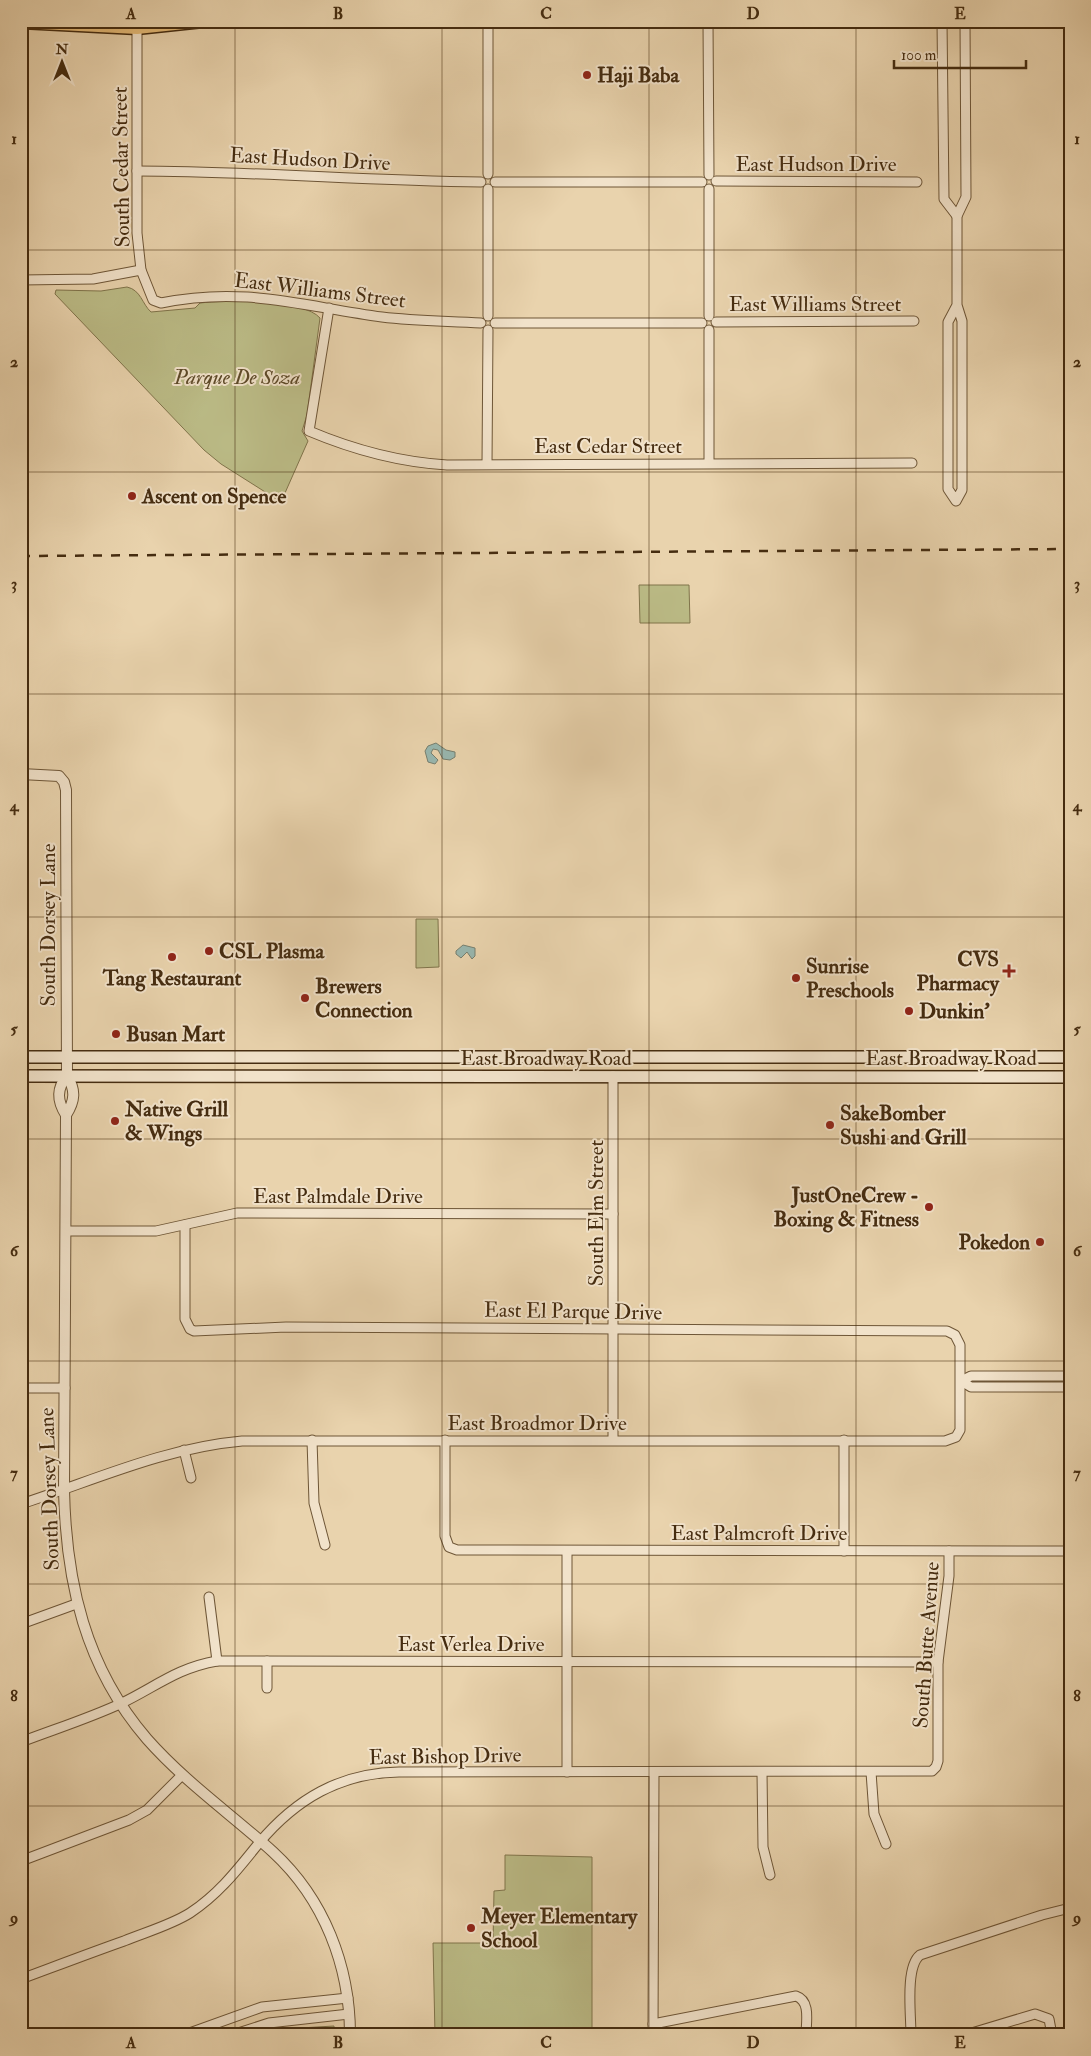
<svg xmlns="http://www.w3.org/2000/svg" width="1091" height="2056" viewBox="0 0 1091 2056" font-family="'IM FELL Double Pica',serif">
<rect width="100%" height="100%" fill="#e9d3ad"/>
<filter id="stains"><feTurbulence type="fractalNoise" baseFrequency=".004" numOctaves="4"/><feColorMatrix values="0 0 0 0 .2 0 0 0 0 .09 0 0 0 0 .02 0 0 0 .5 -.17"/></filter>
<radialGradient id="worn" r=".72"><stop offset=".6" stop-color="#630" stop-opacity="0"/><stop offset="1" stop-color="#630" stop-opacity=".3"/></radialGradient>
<g fill="#bbbb86" stroke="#80744b">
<path d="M127 287C141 290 142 304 151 312L195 308 200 303C225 300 304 299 320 318L307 415 302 431 308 441 281 502 221 464 204 450 55 294 56 290 101 291Z"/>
<polygon points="639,585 689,585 690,623 640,623"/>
<polygon points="416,919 438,919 439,967 416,968"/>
<polygon points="505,1855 592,1857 592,2035 435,2035 433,1943 493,1943 494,1891 505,1890"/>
<polygon points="334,2026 334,2035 253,2035 266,2030"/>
</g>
<g fill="#98b7af" stroke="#777f6f">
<polygon points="436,743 446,750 455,752 455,757 450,760 443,759 438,750 433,749 431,753 438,760 435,764 428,762 425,751 428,746"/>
<polygon points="463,945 475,948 475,956 472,959 467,952 461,958 456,954 456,951"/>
</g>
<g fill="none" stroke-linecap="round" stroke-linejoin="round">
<g stroke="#6e5637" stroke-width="11">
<g id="minor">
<polyline points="488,21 488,174"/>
<polyline points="708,21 709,175"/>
<polyline points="942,21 944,199 957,216"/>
<path d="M137 28V233L141 270 153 300 161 303C245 286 301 306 382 317 415 321 448 321 481 323"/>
<path d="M137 171C252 171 366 181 481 182"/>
<polyline points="716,181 917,182"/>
<polyline points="495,182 702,182"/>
<polyline points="709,189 709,316"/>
<polyline points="21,280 93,279 141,270"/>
<polyline points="957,305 948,322 948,489 956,501 962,490 962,321 957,305 957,216 966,197 965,21"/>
<path d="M329 308 309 431C354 450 398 462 447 465L912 463"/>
<polyline points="488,316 488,189"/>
<polyline points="716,322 914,321"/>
<polyline points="495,323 702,323"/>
<polyline points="709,330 709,463"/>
<polyline points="487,464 488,330"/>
<polyline points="66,1231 156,1231 237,1213 613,1214"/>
<polyline points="1070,1376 971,1376 961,1381 971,1387 1070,1387"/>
<polyline points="21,1388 65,1388"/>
<polyline points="312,1440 314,1503 325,1545"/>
<polyline points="445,1440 445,1536 449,1547 457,1550 1070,1551"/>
<polyline points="613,1440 613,1076"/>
<polyline points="844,1440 844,1551"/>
<polyline points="184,1450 191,1478"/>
<path d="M21 1504C95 1480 164 1448 242 1441H945L956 1437 960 1430V1345L955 1335 947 1331 286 1327 194 1331 190 1329 185 1319V1225"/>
<polyline points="567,1551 567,1772"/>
<polyline points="209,1597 217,1661"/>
<polyline points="21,1624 76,1604"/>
<polyline points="267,1661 267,1688"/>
<path d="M21 1742C55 1729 90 1718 122 1703 157 1686 177 1668 217 1661L938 1662"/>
<polyline points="762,1772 763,1847 770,1875"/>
<polyline points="871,1772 874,1814 886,1844"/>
<polyline points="21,1861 129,1820 147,1810 182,1775"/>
<path d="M21 1979C56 1966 90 1953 124 1941 146 1932 171 1925 190 1913 219 1894 238 1869 259 1843 296 1799 340 1773 399 1772L932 1771 936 1767 938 1761V1662L949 1576V1551"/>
<path d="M653 2024 796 1996C811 2001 806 2022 806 2035"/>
<polyline points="184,2035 262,2007 348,1998"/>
<polyline points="232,2035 269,2023 349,2014"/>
<polyline points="653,2035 654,1772"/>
<path d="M911 2035C911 2015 905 1967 920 1955L1042 1915 1070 1908"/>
<polyline points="965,2035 1035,2014 1049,2019 1052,2035"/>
</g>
</g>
<g stroke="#6e5637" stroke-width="12">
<g id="tertiary">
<path d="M21 774 59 776 64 782 66 790 67 1076C76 1090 75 1101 66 1115L64 1490C66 1582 85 1667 147 1739 185 1782 231 1814 273 1852 324 1899 350 1966 350 2035"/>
<path d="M66 1115C57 1101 56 1089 67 1076"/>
</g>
</g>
<g stroke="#452c10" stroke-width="14">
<g id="secondary">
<polyline points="21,1057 1070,1057"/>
<polyline points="21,1076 1070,1077"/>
</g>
</g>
<g stroke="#452c10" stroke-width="15">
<g id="primary">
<polyline points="1067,21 1070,22"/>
<polyline points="21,22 137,28 203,21"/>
</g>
</g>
<use href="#minor" stroke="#f1e2ca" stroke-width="9"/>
<use href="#tertiary" stroke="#f1e2ca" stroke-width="10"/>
<use href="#secondary" stroke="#f1e2ca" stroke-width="11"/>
<use href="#primary" stroke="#e4ba76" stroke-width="12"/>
<polyline stroke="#452c10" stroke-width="2.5" stroke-dasharray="9 9" stroke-linecap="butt" points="21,556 1070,549"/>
</g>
<path fill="none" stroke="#452c10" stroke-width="1" stroke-opacity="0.55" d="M235 21V2035M442 21V2035M649 21V2035M856 21V2035M21 250H1070M21 472H1070M21 694H1070M21 917H1070M21 1139H1070M21 1361H1070M21 1584H1070M21 1806H1070"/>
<g fill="#8f2418" stroke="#f1e2ca" stroke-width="2">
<circle cx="587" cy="75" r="5"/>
<circle cx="132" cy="496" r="5"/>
<circle cx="209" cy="951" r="5"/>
<circle cx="172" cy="957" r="5"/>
<path d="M1006.5 963.5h5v5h5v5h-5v5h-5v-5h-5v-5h5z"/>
<circle cx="796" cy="978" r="5"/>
<circle cx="305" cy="998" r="5"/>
<circle cx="909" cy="1011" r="5"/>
<circle cx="116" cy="1034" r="5"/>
<circle cx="115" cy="1121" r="5"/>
<circle cx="830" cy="1125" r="5"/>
<circle cx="929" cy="1207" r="5"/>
<circle cx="1040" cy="1242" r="5"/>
<circle cx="471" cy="1928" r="5"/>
</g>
<g text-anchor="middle" stroke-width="4" stroke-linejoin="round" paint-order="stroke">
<g font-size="21" font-weight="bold" fill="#452c10" stroke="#f1e2ca" text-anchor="start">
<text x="597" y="82">Haji Baba</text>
<text x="142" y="503">Ascent on Spence</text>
<text x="219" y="958">CSL Plasma</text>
<text x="999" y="966" text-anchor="end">CVS<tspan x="999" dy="24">Pharmacy</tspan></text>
<text x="806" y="973">Sunrise<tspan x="806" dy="24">Preschools</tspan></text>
<text x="172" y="985" text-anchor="middle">Tang Restaurant</text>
<text x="315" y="993">Brewers<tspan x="315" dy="24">Connection</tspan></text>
<text x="919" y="1018">Dunkin'</text>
<text x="126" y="1041">Busan Mart</text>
<text x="125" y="1116">Native Grill<tspan x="125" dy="24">&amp; Wings</tspan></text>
<text x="840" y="1120">SakeBomber<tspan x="840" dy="24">Sushi and Grill</tspan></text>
<text x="919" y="1202" text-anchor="end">JustOneCrew -<tspan x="919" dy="24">Boxing &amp; Fitness</tspan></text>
<text x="1030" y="1249" text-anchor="end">Pokedon</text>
<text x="481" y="1923">Meyer Elementary<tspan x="481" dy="24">School</tspan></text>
</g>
<g font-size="21" fill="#452c10" stroke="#f1e2ca">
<text transform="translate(310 159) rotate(3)" y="7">East Hudson Drive</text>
<text x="816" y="171">East Hudson Drive</text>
<text transform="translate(121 167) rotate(-91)" y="7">South Cedar Street</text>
<text transform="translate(320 290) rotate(7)" y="7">East Williams Street</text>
<text x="815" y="311">East Williams Street</text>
<text x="608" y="453">East Cedar Street</text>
<text transform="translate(48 925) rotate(-90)" y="7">South Dorsey Lane</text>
<text x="546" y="1065">East Broadway Road</text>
<text x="951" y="1065">East Broadway Road</text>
<text x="338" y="1203">East Palmdale Drive</text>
<text transform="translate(596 1213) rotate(-90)" y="7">South Elm Street</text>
<text transform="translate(573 1311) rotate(1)" y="7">East El Parque Drive</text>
<text x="537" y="1430">East Broadmor Drive</text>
<text transform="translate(49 1489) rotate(-92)" y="7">South Dorsey Lane</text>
<text x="759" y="1540">East Palmcroft Drive</text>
<text x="471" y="1651">East Verlea Drive</text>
<text transform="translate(926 1645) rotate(-86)" y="7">South Butte Avenue</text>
<text transform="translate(445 1756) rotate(-1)" y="7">East Bishop Drive</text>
</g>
<g font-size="21" font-style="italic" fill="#5d4928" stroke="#f1e2ca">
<text x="237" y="384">Parque De Soza</text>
</g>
</g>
<rect width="1091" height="2056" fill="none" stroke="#e9d3ad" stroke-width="55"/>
<g transform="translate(62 62)" stroke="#f1e2ca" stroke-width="4" paint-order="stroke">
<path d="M0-4L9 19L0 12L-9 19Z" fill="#452c10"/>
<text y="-8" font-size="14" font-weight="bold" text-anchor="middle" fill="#452c10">N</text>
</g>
<path d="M894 60v8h132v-8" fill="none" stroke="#452c10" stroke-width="2.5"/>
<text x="901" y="60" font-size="15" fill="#452c10" stroke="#f1e2ca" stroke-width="4" paint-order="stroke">100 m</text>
<rect x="28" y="28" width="1036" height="2000" fill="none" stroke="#452c10" stroke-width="2"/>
<g font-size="16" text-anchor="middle" font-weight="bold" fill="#452c10">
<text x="131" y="19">A</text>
<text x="338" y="19">B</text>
<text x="546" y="19">C</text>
<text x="753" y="19">D</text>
<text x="960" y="19">E</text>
<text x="14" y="144">1</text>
<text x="1077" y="144">1</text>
<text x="14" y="367">2</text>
<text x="1077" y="367">2</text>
<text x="14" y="589">3</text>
<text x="1077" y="589">3</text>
<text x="14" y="811">4</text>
<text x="1077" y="811">4</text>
<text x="14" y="1034">5</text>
<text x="1077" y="1034">5</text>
<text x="14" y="1256">6</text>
<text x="1077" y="1256">6</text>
<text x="14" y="1478">7</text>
<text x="1077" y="1478">7</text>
<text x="14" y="1701">8</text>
<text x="1077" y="1701">8</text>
<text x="14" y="1923">9</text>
<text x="1077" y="1923">9</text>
<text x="131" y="2048">A</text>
<text x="338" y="2048">B</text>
<text x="546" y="2048">C</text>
<text x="753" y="2048">D</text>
<text x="960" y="2048">E</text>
</g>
<rect width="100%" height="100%" filter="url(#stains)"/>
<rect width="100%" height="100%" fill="url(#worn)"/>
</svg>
